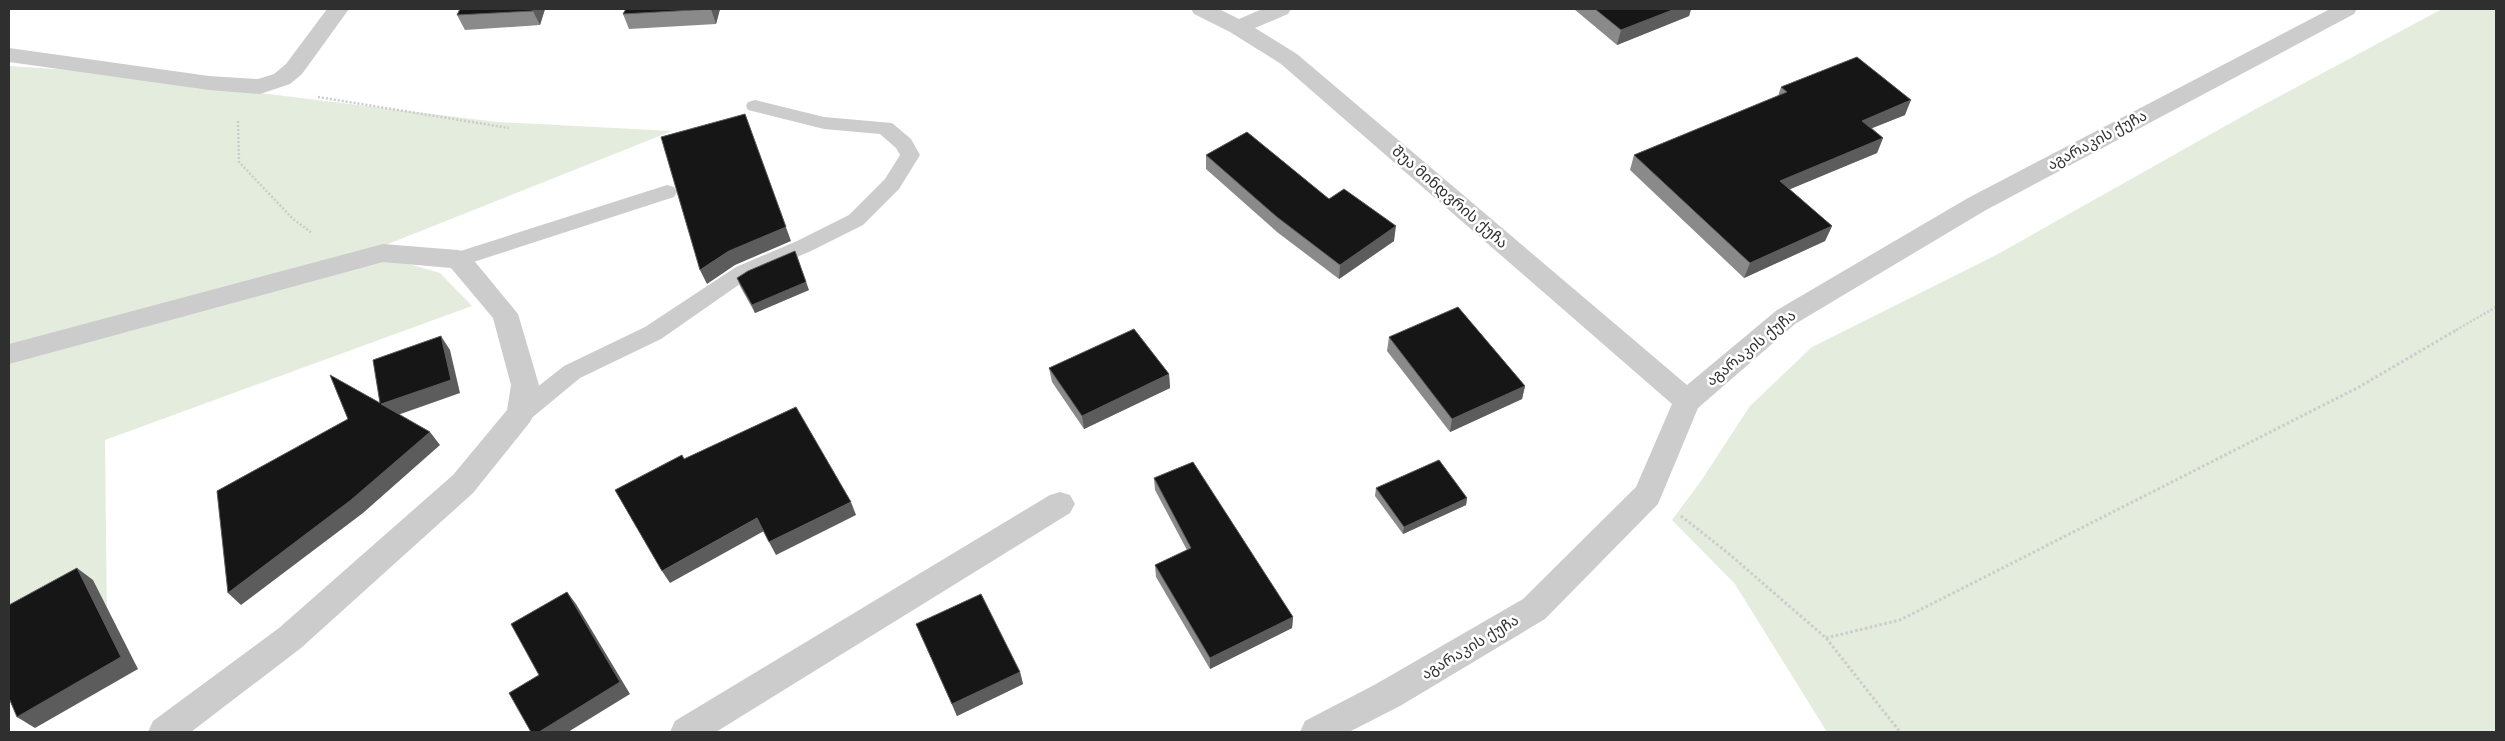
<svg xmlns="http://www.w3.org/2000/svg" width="2505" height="741" viewBox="0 0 2505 741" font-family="'PT Sans','Noto Sans Georgian',sans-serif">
<rect width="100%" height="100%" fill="#fff"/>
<g fill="#e3ecdd">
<polygon points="2442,9 2496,9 2496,732 1827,732 1735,584 1672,520 1701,481 1750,406 1812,347 1998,254 2252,111"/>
<polygon points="9,66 71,70 497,122 672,131 368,252 440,273 472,306 105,440 107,625 9,669"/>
</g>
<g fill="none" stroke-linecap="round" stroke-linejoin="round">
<g stroke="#ccc" stroke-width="2.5" stroke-dasharray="2 2" stroke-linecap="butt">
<polyline points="318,97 509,128"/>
<polyline points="238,121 239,162 293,219 312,233"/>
<polyline points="2456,330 2496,307"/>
</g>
<g stroke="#ccc" stroke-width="3" stroke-dasharray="2.5 2.5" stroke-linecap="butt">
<polyline points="1681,516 1728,553 1826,638 1900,732"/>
<polyline points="1826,638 1900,620 2359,387 2458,329"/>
</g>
<g fill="#ccc" fill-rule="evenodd">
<polygon points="755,100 824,117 892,123 911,139 920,155 899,189 863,225 811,251 750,277 661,339 580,378 528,421 520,423 512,421 508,414 512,407 564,366 645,327 736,267 797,241 849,215 885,179 900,155 896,148 880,134 824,129 748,110 746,106 748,102"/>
<polygon points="667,185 674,187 677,192 674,197 458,267 451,264 447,259 451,254"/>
</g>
<g fill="#ccc" fill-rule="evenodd">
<polygon points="327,9 349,9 302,74 290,84 260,94 209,90 9,62 9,48 209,76 258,79 274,74 286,64"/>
<polygon points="1191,9 1219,9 1239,19 1262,9 1291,9 1288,14 1255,28 1297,54 1687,385 1777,310 1968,198 2330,9 2357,9 2354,14 1986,210 1795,324 1698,408 1658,504 1545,619 1400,706 1349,732 1300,732 1305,721 1376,684 1523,599 1636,487 1672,404 1281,64 1230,32 1194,14"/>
<polygon points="383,244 458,250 467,252 518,314 539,385 534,414 530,422 473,493 301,648 191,732 148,732 153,721 279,628 453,475 507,410 511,385 493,318 451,268 383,262 9,364 9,344"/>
<polygon points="1060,492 1070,495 1075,504 1070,513 716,732 670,732 675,721 1050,495"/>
</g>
</g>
<g fill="#8a8a8a">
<polygon points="545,9 540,25 465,30 457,15"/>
<polygon points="626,9 720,9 716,24 629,29 623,14"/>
<polygon points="1574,9 1691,9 1689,16 1617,45"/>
<polygon points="1781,87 1905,115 1872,128 1883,138 1877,153 1789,189 1832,226 1825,241 1744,278 1630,170 1634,155 1778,96"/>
<polygon points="1206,155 1329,199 1394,241 1339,279 1277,232 1206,169"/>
<polygon points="737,278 809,290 755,313 740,286"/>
<polygon points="1389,337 1525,386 1522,399 1450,432 1387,351"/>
<polygon points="1049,368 1169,374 1170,388 1084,429 1052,382"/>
<polygon points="1154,478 1293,617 1292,628 1210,669 1156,577 1155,565 1187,550 1155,490"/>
<polygon points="1376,488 1467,498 1466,505 1403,534 1375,496"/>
<polygon points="916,624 1020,672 1023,684 957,716"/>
</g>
<g fill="#5c5c5c">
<polygon points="533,9 545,9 540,25 533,11"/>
<polygon points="711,9 720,9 716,24"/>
<polygon points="1675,9 1691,9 1689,16 1617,45 1621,30"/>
<polygon points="1911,100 1905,115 1855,135 1862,121"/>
<polygon points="745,114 791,241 735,265 707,284 700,270 729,251"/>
<polygon points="1883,138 1877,153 1774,196 1780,181"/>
<polygon points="1396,226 1394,241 1339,279 1340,265"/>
<polygon points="1832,226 1825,241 1744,278 1750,263"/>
<polygon points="795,251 809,290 755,313 752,305"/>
<polygon points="441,336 450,350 460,393 392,417 381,404"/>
<polygon points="1169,374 1170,388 1084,429 1082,416"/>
<polygon points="1525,386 1522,399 1450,432 1452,419"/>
<polygon points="430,432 440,445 363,513 241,605 228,593"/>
<polygon points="1467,498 1466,505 1403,534 1404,527"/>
<polygon points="851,502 856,515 776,555 769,542"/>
<polygon points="757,518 764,531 670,583 662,571"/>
<polygon points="77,568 93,580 138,669 35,728 17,717"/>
<polygon points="567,592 576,604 630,694 568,732 539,732"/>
<polygon points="1293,617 1292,628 1210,669 1210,658"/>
<polygon points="1020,672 1023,684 957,716 952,704"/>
</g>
<g fill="#161616" stroke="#5c5c5c">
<polygon points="460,9 533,9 533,11 457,15"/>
<polygon points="626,9 711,9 623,14"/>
<polygon points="1595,9 1675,9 1621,30"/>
<polygon points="1857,57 1911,100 1862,121 1883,138 1780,181 1832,226 1750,263 1634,155 1787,92 1781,87"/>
<polygon points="745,114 786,227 729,251 700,270 661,137"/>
<polygon points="1247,132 1329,199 1344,189 1396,226 1340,265 1277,217 1206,155"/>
<polygon points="795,251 806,282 752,305 737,278 748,271"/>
<polygon points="1458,307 1525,386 1452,419 1389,337"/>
<polygon points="1134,329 1169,374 1082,416 1049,368"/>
<polygon points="441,336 451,380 381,404 430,432 351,500 228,593 217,491 348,419 330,375 380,403 373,360"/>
<polygon points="796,407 851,502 769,542 757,518 662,571 615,490 682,455 684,459"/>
<polygon points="1439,460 1467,498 1404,527 1376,488"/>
<polygon points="1193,462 1293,617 1210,658 1155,565 1191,548 1154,478"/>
<polygon points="77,568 121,657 17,717 9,698 9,605"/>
<polygon points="567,592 620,682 539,732 531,732 509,693 539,675 511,624"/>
<polygon points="981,594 1020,672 952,704 916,624"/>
</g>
<g text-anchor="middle" stroke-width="5" stroke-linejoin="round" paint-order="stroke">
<g font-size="15" fill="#2f2f2f" stroke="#fff">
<text transform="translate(2097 140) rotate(-28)" y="5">აგარაკის ქუჩა</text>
<text transform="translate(1450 197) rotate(41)" y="5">შუა მინდვრის ქუჩა</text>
<text transform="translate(1751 348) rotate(-39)" y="5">აგარაკის ქუჩა</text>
<text transform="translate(1470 647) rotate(-31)" y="5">აგარაკის ქუჩა</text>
</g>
</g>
<rect width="2505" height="741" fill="none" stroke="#2f2f2f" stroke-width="20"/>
</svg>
